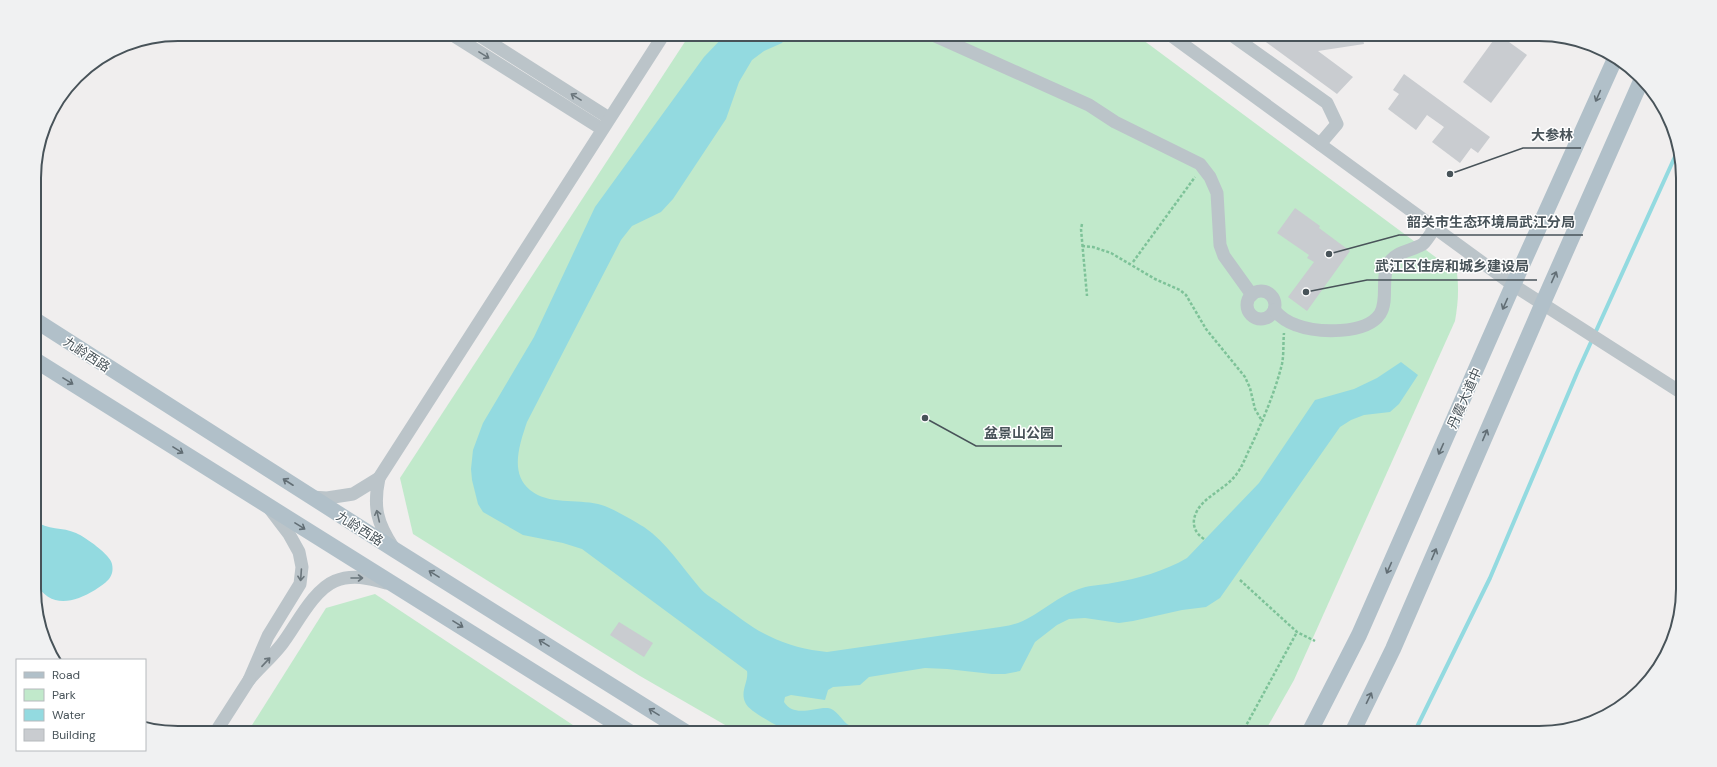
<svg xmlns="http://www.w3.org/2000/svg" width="1717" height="767" viewBox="0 0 1717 767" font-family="'DM Sans','Noto Sans SC',sans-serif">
<rect width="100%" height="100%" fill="#f0eeee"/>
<g fill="#c1e9cb">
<path d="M690 34H1135L1457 273C1459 290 1458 304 1455 321L1294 680 1264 733H739L640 676 413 534 400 478Z"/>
<polygon points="375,594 585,733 247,733 326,608"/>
</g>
<g fill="#93dae0">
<path d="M726 34H789L782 43 764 51 752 60 739 82 726 119 673 199 661 212 632 226 621 240 527 422C520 443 509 473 530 490 548 505 577 499 598 504 611 507 632 520 644 527 667 543 682 567 699 587 705 595 716 600 723 606 738 616 753 629 769 636 787 645 807 650 827 652L1000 627C1006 626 1012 625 1018 623 1041 614 1058 595 1082 588 1091 585 1102 585 1112 583 1137 579 1165 571 1187 558L1259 483 1315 400 1354 389 1377 378 1401 362 1418 375 1399 404 1390 412 1364 415 1351 420 1340 427 1220 598 1206 607 1182 610 1133 621 1119 623 1085 618 1069 619 1057 625 1035 642 1020 671 1005 674H992L947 669 925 668 869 677 860 685 833 687 828 690 825 700 791 695 785 697 784 702C794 718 814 707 828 708 836 709 841 719 847 724 852 727 857 729 862 731L861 733C840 733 817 735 796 733 786 732 750 712 746 704 739 692 749 682 747 671L582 549 563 543 523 535 483 512 478 504 472 480 471 469 473 450 483 423 534 337 595 207 704 57Z"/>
<path d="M35 521C47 530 63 527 76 533 85 537 111 555 112 564 115 578 105 583 95 590 73 603 50 609 35 582Z"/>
</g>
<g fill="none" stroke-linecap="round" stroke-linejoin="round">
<polyline stroke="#93dae0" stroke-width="4" points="1414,733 1490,578 1577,373 1678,150"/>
</g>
<g fill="#c9ccd0">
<polygon points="1255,34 1362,34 1364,44 1318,51 1353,77 1337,94"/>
<polygon points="1498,34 1527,55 1491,103 1463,82"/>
<polygon points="1404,74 1490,137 1478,153 1471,148 1460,163 1432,142 1444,127 1427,115 1416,130 1388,109 1399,94 1393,90"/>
<polygon points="1295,208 1320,226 1319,228 1350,251 1307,311 1288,297 1314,262 1307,258 1309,255 1277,233"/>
<polygon points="619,622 653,643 644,657 610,635"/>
</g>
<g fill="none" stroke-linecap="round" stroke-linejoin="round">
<g stroke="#7dc298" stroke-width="2.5" stroke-dasharray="3 2" stroke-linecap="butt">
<polyline points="1082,224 1081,229 1087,296"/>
<polyline points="1082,246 1093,247 1111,253 1155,279 1180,290 1186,295 1206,329 1245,377 1250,388 1255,409 1262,421"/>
<polyline points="1133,262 1195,177"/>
<path d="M1204 539C1195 533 1191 524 1196 513 1203 497 1224 490 1235 476 1242 468 1246 456 1251 446 1263 420 1275 392 1282 364 1284 354 1283 343 1284 333"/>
<polyline points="1240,580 1297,632 1315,641"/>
<polyline points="1242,733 1297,632"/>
</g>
<g stroke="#bbc4c9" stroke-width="13">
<polyline points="451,34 602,129"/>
<polyline points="477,34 609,118"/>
<polyline points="931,34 1089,105 1115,122 1200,164 1210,177 1217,193 1220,245 1224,256 1252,295"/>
<polyline points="1169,34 1513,285 1682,393"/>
<polyline points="1230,34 1327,103 1337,124 1320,144"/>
<circle cx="1261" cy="305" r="14"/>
<path d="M1274 310C1280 317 1287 322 1296 325 1317 333 1366 335 1380 314 1389 300 1380 278 1389 263 1396 251 1412 251 1423 244 1427 240 1431 233 1434 229"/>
<polyline points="379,478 664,34"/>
<path d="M311 497 327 498 353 494 379 478C373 507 377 523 393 547"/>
<path d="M270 509 289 534 299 552 302 567 300 584 268 636 249 680C259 668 272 657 282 644 296 626 313 590 335 581 352 574 369 578 386 583"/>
<polyline points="215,733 249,680"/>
</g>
<g stroke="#b1c0c9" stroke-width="16">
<polyline points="35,320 395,550 687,733"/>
<polyline points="35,360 631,733"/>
<polyline points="1309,733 1359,635 1513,285 1614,61"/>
<polyline points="1352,733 1393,649 1542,305 1641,81"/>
</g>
</g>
<defs><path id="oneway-shaft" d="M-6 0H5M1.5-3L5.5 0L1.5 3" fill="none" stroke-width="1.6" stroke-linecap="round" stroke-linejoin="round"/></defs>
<g stroke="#6a757b">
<use href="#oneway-shaft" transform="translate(484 55) rotate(32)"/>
<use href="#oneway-shaft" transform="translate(576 97) rotate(-148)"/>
<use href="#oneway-shaft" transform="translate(378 516) rotate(-103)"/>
<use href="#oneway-shaft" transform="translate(301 575) rotate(94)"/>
<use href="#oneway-shaft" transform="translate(357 578)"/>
<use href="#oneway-shaft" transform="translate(266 662) rotate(-47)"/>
</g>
<g stroke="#626e75">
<use href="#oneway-shaft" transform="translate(1598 96) rotate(114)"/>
<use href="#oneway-shaft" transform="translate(1554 277) rotate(-66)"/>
<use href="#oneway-shaft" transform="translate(1505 304) rotate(114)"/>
<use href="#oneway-shaft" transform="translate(68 381) rotate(32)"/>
<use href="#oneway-shaft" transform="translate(1485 435) rotate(-67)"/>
<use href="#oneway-shaft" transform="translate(1441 449) rotate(114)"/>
<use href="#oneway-shaft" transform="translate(178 450) rotate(32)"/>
<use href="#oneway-shaft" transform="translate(288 482) rotate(-147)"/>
<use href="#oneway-shaft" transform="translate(300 526) rotate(32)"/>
<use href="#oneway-shaft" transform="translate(1434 554) rotate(-67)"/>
<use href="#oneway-shaft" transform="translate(1389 568) rotate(114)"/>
<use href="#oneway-shaft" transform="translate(434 574) rotate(-148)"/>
<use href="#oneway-shaft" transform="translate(458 624) rotate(32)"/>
<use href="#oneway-shaft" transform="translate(544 643) rotate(-148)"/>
<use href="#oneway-shaft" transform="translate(1369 698) rotate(-64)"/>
<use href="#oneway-shaft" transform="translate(654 712) rotate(-148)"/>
</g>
<g text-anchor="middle" stroke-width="3" stroke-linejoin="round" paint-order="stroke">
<g font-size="13" fill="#485359" stroke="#fff">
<text transform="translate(87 354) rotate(33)" y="5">九龄西路</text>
<text transform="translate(1464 398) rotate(-66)" y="5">丹霞大道中</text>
<text transform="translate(360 528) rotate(32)" y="5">九龄西路</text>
</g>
</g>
<path d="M0 0H1717V767H0ZM178 41H1539A137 137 0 0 1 1676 178V589A137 137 0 0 1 1539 726H178A137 137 0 0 1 41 589V178A137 137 0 0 1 178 41Z" fill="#f0f1f2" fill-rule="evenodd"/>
<path fill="none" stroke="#485359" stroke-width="2" d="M178 41H1539A137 137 0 0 1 1676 178V589A137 137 0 0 1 1539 726H178A137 137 0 0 1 41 589V178A137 137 0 0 1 178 41Z"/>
<path fill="none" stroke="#485359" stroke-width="1.5" d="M1450 174L1523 148H1581M1329 254L1399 235H1583M1306 292L1367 280H1537M925 418L976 446H1062"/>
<g fill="#485359" stroke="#fff" stroke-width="1.5">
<circle cx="1450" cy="174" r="4"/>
<circle cx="1329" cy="254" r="4"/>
<circle cx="1306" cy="292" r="4"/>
<circle cx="925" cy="418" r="4"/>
</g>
<g font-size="14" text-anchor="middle" font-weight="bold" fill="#485359" stroke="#fff" stroke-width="3" stroke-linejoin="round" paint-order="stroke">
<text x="1552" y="140">大参林</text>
<text x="1491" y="227">韶关市生态环境局武江分局</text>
<text x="1452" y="271">武江区住房和城乡建设局</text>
<text x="1019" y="438">盆景山公园</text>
</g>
<rect x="16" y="659" width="130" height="92" fill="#ffffff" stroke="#b6babd"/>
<rect x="24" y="672" width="20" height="6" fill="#b1c0c9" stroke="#b6babd"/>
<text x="52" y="679" font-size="12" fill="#485359">Road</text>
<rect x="24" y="689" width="20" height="12" fill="#c1e9cb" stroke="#b6babd"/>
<text x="52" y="699" font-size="12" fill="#485359">Park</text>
<rect x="24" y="709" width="20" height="12" fill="#93dae0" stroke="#b6babd"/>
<text x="52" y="719" font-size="12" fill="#485359">Water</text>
<rect x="24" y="729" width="20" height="12" fill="#c9ccd0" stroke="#b6babd"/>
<text x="52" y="739" font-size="12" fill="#485359">Building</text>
</svg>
